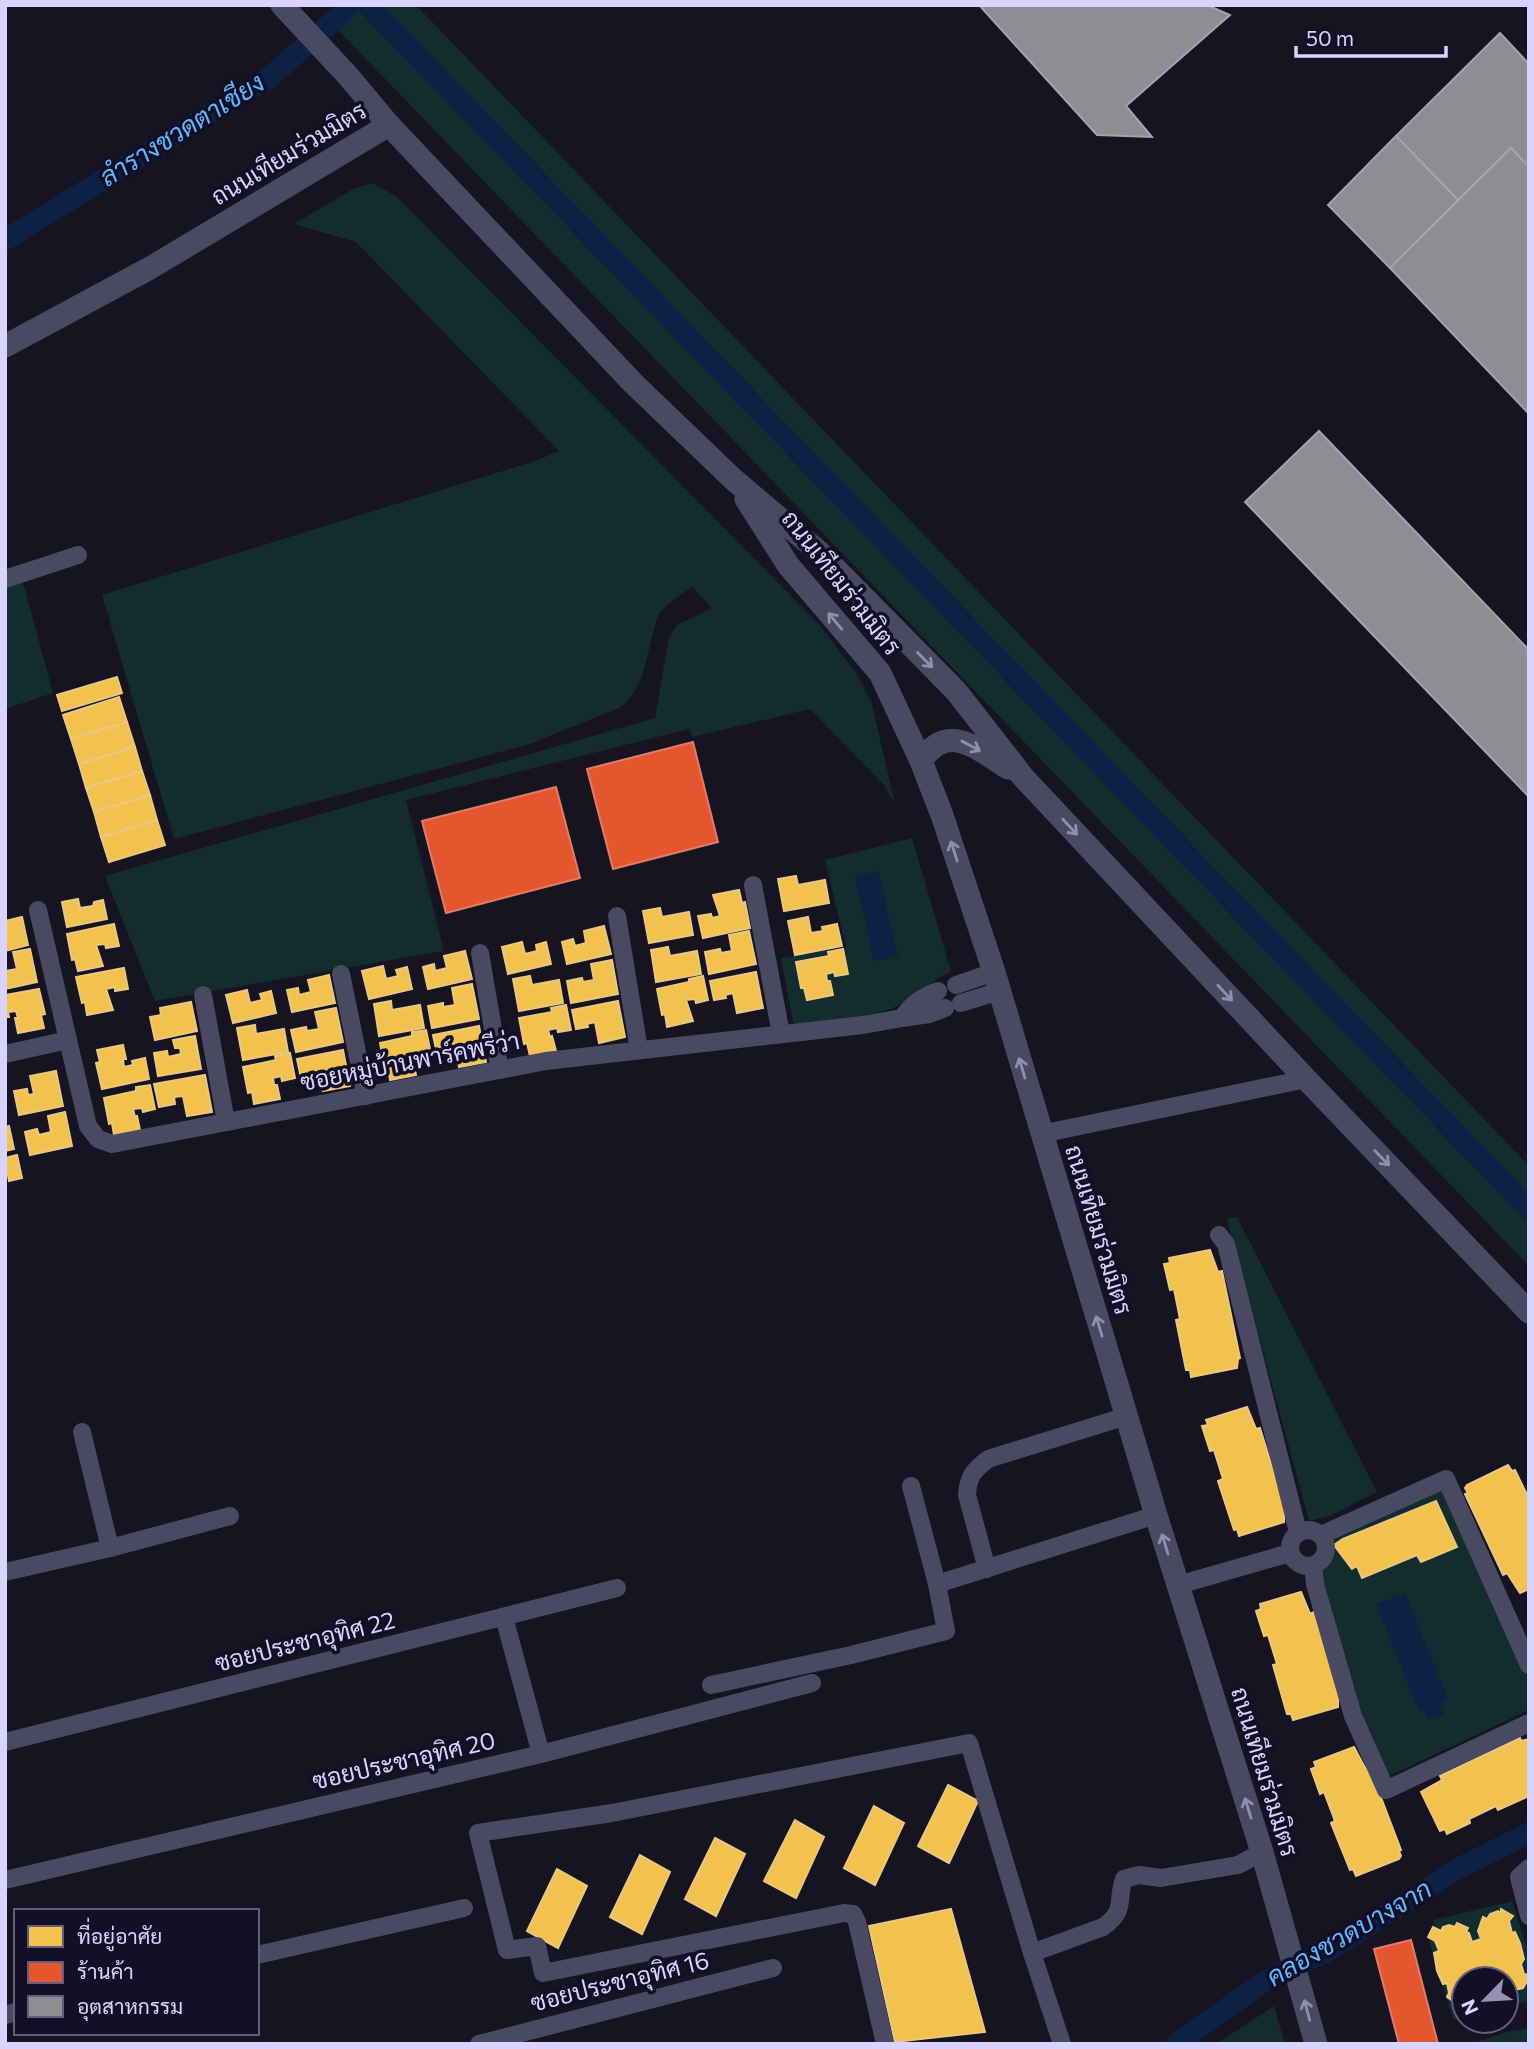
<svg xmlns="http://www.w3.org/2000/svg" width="1534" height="2049" viewBox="0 0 1534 2049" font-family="Commissioner,Sarabun,sans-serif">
<rect width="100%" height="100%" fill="#161421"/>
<g fill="#132c2d">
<polygon points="360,5 416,5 1529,1166 1529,1266 339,31"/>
<path d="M372 183 396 196 819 624 857 674 872 704 895 805 884 785 810 709 692 737 689 729 406 800 444 951 155 1001 105 876 655 718 669 637 677 625 712 608 692 587C682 595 664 605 659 615 646 645 648 689 619 708L527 745 174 839 102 595 538 460 559 451 356 242 294 224 353 189Z"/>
<polygon points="23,582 53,693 5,709 5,587"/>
<path d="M912 838 951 971C931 982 915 997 895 1007 871 1019 822 1023 794 1027L781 958 846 947 825 860Z"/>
<polygon points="1237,1217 1377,1492 1330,1516 1309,1521 1227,1219"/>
<polygon points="1439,1489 1446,1493 1529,1682 1529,1710 1389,1776 1365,1726 1318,1574 1330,1558 1330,1537"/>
<polygon points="1512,1901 1529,1954 1529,2001 1506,2006 1506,1979 1464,1979 1464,2017 1453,2019 1429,1942 1434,1920"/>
<polygon points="1274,2006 1285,2044 1216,2044"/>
<polygon points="1529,2028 1529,2044 1471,2044 1510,2031"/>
</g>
<g fill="#0d2144">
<polygon points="878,871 898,956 874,961 855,876"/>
<polygon points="1405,1593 1448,1699 1440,1702 1445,1713 1428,1720 1423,1710 1419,1711 1376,1604"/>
</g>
<g fill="#f2c14e" stroke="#eac783" stroke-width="2">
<polygon points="117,677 122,693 62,711 57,695"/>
<polygon points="119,697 127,722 71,739 63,715"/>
<polygon points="127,722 135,747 79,764 71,739"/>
<polygon points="135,747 142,771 86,788 79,764"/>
<polygon points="142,771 150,795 94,812 86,788"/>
<polygon points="150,795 157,820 101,837 94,812"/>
<polygon points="157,820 165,845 109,862 101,837"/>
<polygon points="796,876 798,885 825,880 829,903 784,911 778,879"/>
<polygon points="739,890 742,903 745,902 750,928 703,938 698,916 711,914 712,918 720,916 713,895"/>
<polygon points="78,899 80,908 93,906 94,902 103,900 107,919 67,927 62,902"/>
<polygon points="660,908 662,917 689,912 693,935 649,943 643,911"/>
<polygon points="22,917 28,945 5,951 5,921"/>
<polygon points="808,917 811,933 823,931 822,927 837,924 842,946 795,955 788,921"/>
<polygon points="114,924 119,946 106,948 105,944 96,945 103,966 78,971 75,959 72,960 67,934"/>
<polygon points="604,926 611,954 567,964 562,942 573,939 575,946 586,943 584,931"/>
<polygon points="749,931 756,964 709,974 705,952 720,949 721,953 732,951 729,935"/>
<polygon points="522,942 525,954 537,951 536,945 546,942 551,964 508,974 502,947"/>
<polygon points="668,947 670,956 697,951 701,974 656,982 651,950"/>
<polygon points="30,949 37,982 5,989 5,971 17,969 13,952"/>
<polygon points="843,949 848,974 835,976 834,972 826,974 827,981 830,981 833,995 807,1000 804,988 801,988 796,962 829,956 828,952"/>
<polygon points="465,951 472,979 428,989 423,967 434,964 435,971 447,968 444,956"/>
<polygon points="612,960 618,994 571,1003 567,981 582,978 583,982 594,980 591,964"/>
<polygon points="383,966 386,979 398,976 396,970 407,967 412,989 369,999 362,971"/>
<polygon points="124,968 128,989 115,991 115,987 106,989 113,1010 87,1015 85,1002 82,1003 76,977"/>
<polygon points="756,972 763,1008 737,1013 733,993 725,995 726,998 714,1000 710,981"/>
<polygon points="329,975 335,1003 292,1012 287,990 298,988 299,995 311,992 308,980"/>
<polygon points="530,976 532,985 559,980 563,1003 519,1011 513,979"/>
<polygon points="703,976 708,1000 696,1003 695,999 686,1000 693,1021 667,1027 665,1014 662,1015 657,989 689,982 689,979"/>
<polygon points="472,984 479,1019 432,1028 428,1006 443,1003 443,1007 455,1005 452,988"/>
<polygon points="39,989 45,1014 41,1015 44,1028 18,1033 15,1018 18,1018 16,1011 8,1012 9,1017 5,1017 5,995"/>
<polygon points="247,990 250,1003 262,1000 260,994 271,991 276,1013 233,1023 226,995"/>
<polygon points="391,1001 392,1010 420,1005 424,1028 379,1036 374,1004"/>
<polygon points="618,1001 625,1037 599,1043 595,1022 587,1024 588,1027 576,1029 572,1010"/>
<polygon points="191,1002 197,1031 155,1040 150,1017 161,1015 160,1008"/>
<polygon points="566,1005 571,1030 558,1032 557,1028 548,1030 550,1037 552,1036 556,1051 530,1056 527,1043 524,1044 519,1018 552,1012 551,1008"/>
<polygon points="336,1008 343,1042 296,1052 291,1030 306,1027 307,1031 319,1029 315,1012"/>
<polygon points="255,1025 256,1034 284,1029 288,1052 243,1060 237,1028"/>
<polygon points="479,1026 486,1062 459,1067 455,1047 448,1048 449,1052 437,1054 433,1035"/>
<polygon points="426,1030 431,1054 418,1057 418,1053 409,1054 411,1062 413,1061 416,1075 390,1080 388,1068 385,1069 380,1043 412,1036 412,1032"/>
<polygon points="195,1036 201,1069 158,1076 154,1053 167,1051 168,1057 181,1054 180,1048 175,1048 173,1040"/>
<polygon points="123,1045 126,1059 123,1059 124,1067 133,1065 132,1061 145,1058 149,1079 102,1089 96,1063 100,1062 97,1050"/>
<polygon points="343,1050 350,1086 323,1091 319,1071 312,1072 313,1076 301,1078 297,1059"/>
<polygon points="290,1053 295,1078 282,1081 281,1076 273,1078 274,1085 277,1085 280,1099 254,1104 252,1092 248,1093 243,1067 276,1060 275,1056"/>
<polygon points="56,1071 63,1106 19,1115 14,1091 27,1089 28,1095 34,1094 30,1076"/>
<polygon points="205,1075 212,1112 187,1116 183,1096 174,1097 175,1104 159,1107 154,1084"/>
<polygon points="150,1085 155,1109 143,1112 142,1108 133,1109 135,1117 137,1116 140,1130 114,1135 112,1123 109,1124 104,1098 136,1091 136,1087"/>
<polygon points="65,1112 72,1146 30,1155 25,1132 37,1129 39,1135 51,1132 48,1116"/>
<polygon points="9,1126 14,1149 5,1151 5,1127"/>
<polygon points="17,1155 22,1178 9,1181 8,1175 5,1175 5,1158"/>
<polygon points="1210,1250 1218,1272 1222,1271 1240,1358 1238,1359 1237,1368 1191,1377 1190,1370 1186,1370 1176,1320 1180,1319 1174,1289 1170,1290 1164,1264 1170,1263 1169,1258"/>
<polygon points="1247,1407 1256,1429 1260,1428 1286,1513 1284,1514 1284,1522 1239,1536 1237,1529 1234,1530 1218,1481 1223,1479 1214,1450 1210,1451 1202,1426 1208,1425 1206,1420"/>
<polygon points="1508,1465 1512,1471 1515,1470 1529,1499 1529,1589 1520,1593 1507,1573 1503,1575 1465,1494 1468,1493 1465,1488 1467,1485"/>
<polygon points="1436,1501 1457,1547 1421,1562 1417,1555 1362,1578 1357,1566 1352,1569 1334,1545 1343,1539"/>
<polygon points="1301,1592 1310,1614 1314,1612 1340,1698 1338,1699 1338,1707 1293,1720 1291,1714 1287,1714 1273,1665 1277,1664 1268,1635 1264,1636 1256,1611 1261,1609 1260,1604"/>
<polygon points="1520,1738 1521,1741 1529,1739 1529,1796 1498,1810 1496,1806 1469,1819 1470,1823 1447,1834 1445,1829 1440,1831 1421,1792 1442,1780 1440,1776"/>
<polygon points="1354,1747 1365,1768 1369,1766 1401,1850 1399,1851 1401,1856 1399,1859 1356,1876 1353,1869 1350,1870 1331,1823 1335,1821 1324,1792 1320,1794 1311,1769 1316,1767 1314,1762"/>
<polygon points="948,1785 978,1801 949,1863 918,1846"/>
<polygon points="874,1806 904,1823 875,1885 844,1868"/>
<polygon points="795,1820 824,1837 796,1898 764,1881"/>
<polygon points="715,1838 745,1854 716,1916 685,1899"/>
<polygon points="640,1855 670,1872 642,1934 610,1917"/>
<polygon points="557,1869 587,1886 558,1948 527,1931"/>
<polygon points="951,1909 985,2032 895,2042 869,1926"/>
<polygon points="1501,1909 1513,1916 1509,1921 1512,1933 1515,1932 1520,1943 1524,1959 1521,1964 1524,1974 1529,1975 1529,1978 1523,1988 1510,1991 1506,1988 1506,1979 1492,1979 1490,1973 1479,1976 1480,1979 1464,1979 1464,2004 1460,2001 1457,2004 1447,1997 1449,1993 1447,1983 1443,1984 1437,1971 1434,1953 1439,1951 1435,1941 1428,1937 1433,1927 1441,1931 1443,1927 1449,1925 1455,1927 1457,1923 1468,1928 1466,1932 1469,1933 1472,1942 1481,1939 1478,1931 1483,1917 1487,1919 1490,1914 1498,1911 1501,1913"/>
</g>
<g fill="#e4572e" stroke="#e17c6d" stroke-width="2">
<polygon points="693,742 718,842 613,869 587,769"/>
<polygon points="556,787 580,878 446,913 422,821"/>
<polygon points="1411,1940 1438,2044 1399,2044 1374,1949"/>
</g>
<g fill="#8d8d92" stroke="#a4a2b3" stroke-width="2">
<polygon points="979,5 1207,5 1230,15 1126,106 1152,137 1097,135"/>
<polygon points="1500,33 1529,64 1529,167 1511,148 1458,200 1396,136"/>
<polygon points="1396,136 1458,200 1390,268 1328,205"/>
<polygon points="1511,148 1529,167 1529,414 1390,268"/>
<polygon points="1319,431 1529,650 1529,797 1245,502"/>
</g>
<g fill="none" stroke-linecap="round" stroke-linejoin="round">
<g stroke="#0d2144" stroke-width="21">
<polyline points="368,5 1529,1209"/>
<polyline points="5,240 270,77 337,18 347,5"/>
<polyline points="1176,2044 1265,1981 1330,1950 1457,1869 1529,1833"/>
</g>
<g stroke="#4a4962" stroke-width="18">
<polyline points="5,579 78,555"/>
<polyline points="753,885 781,1034"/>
<polyline points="38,910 68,1040"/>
<polyline points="617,916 639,1050"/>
<polyline points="480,953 500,1070"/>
<polyline points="341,974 366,1096"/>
<polyline points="956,985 994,972"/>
<path d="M938 991C922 997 912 1004 902 1018L929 1014 945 1008"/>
<polyline points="203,995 226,1122"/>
<polyline points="961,1003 1000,991"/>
<polyline points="5,1054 68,1040 88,1126 98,1139 112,1144 546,1061 863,1025 902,1018"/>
<polyline points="1041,1134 1306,1079"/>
<polyline points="1219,1235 1226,1244 1298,1532"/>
<polyline points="82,1432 110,1548"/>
<circle cx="1308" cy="1548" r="18"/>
<polyline points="1321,1535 1446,1479 1529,1665"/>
<polyline points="1313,1566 1315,1584 1353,1716 1386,1790 1529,1723"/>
<path d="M987 1569 967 1495C968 1476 974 1470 988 1459L1127 1416"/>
<polyline points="5,1572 110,1548 230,1516"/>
<polyline points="937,1584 1156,1515"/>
<polyline points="1178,1585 1290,1553"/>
<polyline points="504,1617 541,1754"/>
<polyline points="711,1685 851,1655 946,1631 937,1584 911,1486"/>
<polyline points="5,1742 617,1588"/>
<polyline points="1529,1868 1519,1877 1529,1916"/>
<polyline points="5,1880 541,1754 812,1683"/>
<path d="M1032 1953 1103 1927C1127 1910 1116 1901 1124 1879L1139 1875 1161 1878 1238 1865 1262 1852"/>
<polyline points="257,1955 464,1908"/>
<polyline points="5,2015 16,2012"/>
<polyline points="479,2044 773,1968"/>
<polyline points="885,2044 857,1922 853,1914 844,1913 543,1973 537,1946 507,1950 478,1833 612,1813 969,1743 1032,1953 1062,2044"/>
</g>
<g stroke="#4a4962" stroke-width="23">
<polyline points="282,5 349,77 389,125 633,383 733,479 819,552 956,691 1023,777 1306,1079 1529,1312"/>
<polyline points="5,346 150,268 389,125"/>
<polyline points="746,499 788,565 880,673 921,761 942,815 994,972 1156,1515 1262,1852 1316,2044"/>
<path d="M921 761C948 720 978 750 1008 768"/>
</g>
</g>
<defs><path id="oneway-shaft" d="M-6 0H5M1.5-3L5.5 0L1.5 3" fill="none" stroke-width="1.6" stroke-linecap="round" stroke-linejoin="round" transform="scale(1.75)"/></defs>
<g stroke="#928eb0">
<use href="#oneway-shaft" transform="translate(835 621) rotate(-130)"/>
<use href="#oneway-shaft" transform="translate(925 660) rotate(45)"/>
<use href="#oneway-shaft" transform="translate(971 746) rotate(28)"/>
<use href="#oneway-shaft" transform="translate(1070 827) rotate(47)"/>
<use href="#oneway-shaft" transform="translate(954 851) rotate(-108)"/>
<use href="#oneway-shaft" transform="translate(1225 993) rotate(47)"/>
<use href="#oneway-shaft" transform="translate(1022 1068) rotate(-106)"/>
<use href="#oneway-shaft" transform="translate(1382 1158) rotate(46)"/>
<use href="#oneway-shaft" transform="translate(1099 1326) rotate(-107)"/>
<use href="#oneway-shaft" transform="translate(1165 1544) rotate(-107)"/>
<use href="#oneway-shaft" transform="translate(1248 1808) rotate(-107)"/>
<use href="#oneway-shaft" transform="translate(1307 2010) rotate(-105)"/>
</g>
<g text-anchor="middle" stroke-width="7" stroke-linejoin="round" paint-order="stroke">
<g font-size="24" fill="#d9d4ff" stroke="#130f26">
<text transform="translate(289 154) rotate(-31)" y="8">ถนนเทียมร่วมมิตร</text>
<text transform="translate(841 583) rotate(52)" y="8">ถนนเทียมร่วมมิตร</text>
<text transform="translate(410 1062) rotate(-11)" y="8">ซอยหมู่บ้านพาร์คพรีว่า</text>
<text transform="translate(1098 1230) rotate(73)" y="8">ถนนเทียมร่วมมิตร</text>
<text transform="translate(305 1642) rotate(-14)" y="8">ซอยประชาอุทิศ 22</text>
<text transform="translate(404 1761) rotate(-13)" y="8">ซอยประชาอุทิศ 20</text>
<text transform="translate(1264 1772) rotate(73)" y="8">ถนนเทียมร่วมมิตร</text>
<text transform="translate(620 1982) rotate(-14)" y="8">ซอยประชาอุทิศ 16</text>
</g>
<g font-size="26" font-style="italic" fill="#62b6ff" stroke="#130f26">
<text transform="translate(182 130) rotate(-32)" y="9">ลำรางชวดตาเชียง</text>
<text transform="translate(1349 1933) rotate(-30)" y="9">คลองชวดบางจาก</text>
</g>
</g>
<rect width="1534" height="2049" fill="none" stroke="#d9d4ff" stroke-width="14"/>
<rect x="14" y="1909" width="245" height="126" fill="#130f26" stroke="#625e7d" stroke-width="2"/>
<rect x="28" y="1926" width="35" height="21" fill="#f2c14e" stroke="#625e7d" stroke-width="2"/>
<text x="77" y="1944" font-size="21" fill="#d9d4ff">ที่อยู่อาศัย</text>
<rect x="28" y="1962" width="35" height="21" fill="#e4572e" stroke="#625e7d" stroke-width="2"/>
<text x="77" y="1979" font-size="21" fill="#d9d4ff">ร้านค้า</text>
<rect x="28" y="1996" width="35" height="21" fill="#8d8d92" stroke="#625e7d" stroke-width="2"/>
<text x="77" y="2014" font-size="21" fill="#d9d4ff">อุตสาหกรรม</text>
<g transform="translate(1485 2000) rotate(245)"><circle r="33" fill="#130f26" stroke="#625e7d" stroke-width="2"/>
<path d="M0-5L12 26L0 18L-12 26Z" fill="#9591b1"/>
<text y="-10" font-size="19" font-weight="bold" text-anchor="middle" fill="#d9d4ff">N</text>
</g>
<path d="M1296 46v10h150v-10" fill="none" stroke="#d9d4ff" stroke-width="3.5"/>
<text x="1306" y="46" font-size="21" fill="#d9d4ff" stroke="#130f26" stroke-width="5" paint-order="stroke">50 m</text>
</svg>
